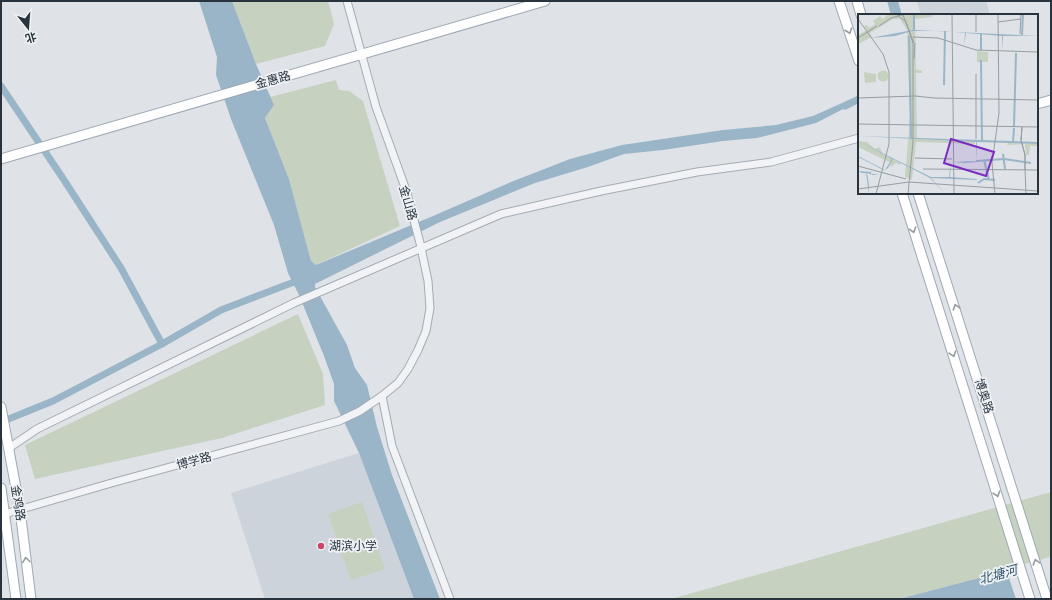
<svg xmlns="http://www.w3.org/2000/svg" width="1052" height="600" viewBox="0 0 1052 600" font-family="'Roboto Condensed','Noto Sans SC',sans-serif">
<rect width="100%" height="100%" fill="#dfe3e8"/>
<g fill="#cdd3da">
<polygon points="917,1 986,1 990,15 921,15"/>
<polygon points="359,453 414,599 265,599 231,493"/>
</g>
<g fill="#c6d1c0">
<polygon points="232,1 328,1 334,24 325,46 256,64"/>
<polygon points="336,80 339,90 349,91 363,101 400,226 316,265 311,261 289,179 265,118 274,105 270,97"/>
<polygon points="298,314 323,374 325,405 222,438 35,479 25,445"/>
<polygon points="1051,492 1051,559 899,599 671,599"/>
<polygon points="362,502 385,569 351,580 328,514"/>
</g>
<g fill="#9ab5c7">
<polygon points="199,1 232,1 256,64 274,105 265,118 289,179 311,261 316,265 433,216 511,182 570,159 622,145 723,130 776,125 813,116 851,99 853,104 816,123 757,138 723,141 663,150 624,154 588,167 535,183 440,222 315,284 315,287 347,345 355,368 367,385 377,427 392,475 440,599 414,599 359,453 334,401 334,384 324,356 299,295 288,273 274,225 231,119 216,75 217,57"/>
<polygon points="887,1 898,1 902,15 891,15"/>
<polygon points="1051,559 1051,596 1038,599 899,599"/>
</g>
<polygon fill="#dfe3e8" points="1050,557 1051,598 1046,599 1016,599 1006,569"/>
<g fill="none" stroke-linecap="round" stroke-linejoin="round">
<g stroke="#9ab5c7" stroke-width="7">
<polyline points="1,86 64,180 121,268 162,344"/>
<polyline points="845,106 859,99"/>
<polyline points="1,422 53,401 162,344 221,310 302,279"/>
</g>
<g stroke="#a4abb2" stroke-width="9">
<g id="minor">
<polyline points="382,396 392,446 450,599"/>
<polyline points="9,448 37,429 294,303 501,214 601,191 697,172 771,162 859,138"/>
<polyline points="1,515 115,482 339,421 360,411 382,396 398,383 408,369 418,350 426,331 430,308 428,281 420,243 406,190 376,107 347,1"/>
</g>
</g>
<g stroke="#9ea9b3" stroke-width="11">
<g id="major">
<polyline points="839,1 859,61"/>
<polyline points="857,1 861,15"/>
<polyline points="1037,104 1051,100"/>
<polyline points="1,159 545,1"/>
<polyline points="902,193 1030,599"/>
<polyline points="918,193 1047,599"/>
<polyline points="1,407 20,510 31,599"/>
<polyline points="1,488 16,599"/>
</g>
</g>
<use href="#minor" stroke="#f1f3f6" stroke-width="7"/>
<use href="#major" stroke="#fff" stroke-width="9"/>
</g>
<defs><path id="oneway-chevron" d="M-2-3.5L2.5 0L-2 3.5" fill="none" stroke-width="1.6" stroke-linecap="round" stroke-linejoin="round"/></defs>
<g stroke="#94999e">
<use href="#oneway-chevron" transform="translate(849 31) rotate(71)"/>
<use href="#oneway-chevron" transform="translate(913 230) rotate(72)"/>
<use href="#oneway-chevron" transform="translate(956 307) rotate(-108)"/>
<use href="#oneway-chevron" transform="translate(953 354) rotate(72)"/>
<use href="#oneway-chevron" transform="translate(997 494) rotate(73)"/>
<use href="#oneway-chevron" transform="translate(26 560) rotate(-97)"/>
<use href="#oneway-chevron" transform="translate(1036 562) rotate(-107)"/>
</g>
<circle fill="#ca4668" stroke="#eef2f5" stroke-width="1.5" cx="321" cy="546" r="4"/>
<g text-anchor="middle" stroke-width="3.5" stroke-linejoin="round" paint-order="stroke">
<g font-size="12" fill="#28333e" stroke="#eef2f5">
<text transform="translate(273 80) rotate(-16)" y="4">金惠路</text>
<text transform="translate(408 203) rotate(74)" y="4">金山路</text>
<text transform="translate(984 396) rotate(72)" y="4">博奥路</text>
<text transform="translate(194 461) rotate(-15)" y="4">博学路</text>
<text transform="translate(18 503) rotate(81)" y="4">金鸡路</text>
</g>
<g font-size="12" fill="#28333e" stroke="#eef2f5" text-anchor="start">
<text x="329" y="550">湖滨小学</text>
</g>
<g font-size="13" font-style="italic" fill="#335671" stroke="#eef2f5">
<text transform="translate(998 574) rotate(-15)" y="5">北塘河</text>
</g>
</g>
<g transform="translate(858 14)">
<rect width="180" height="180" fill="#dfe3e8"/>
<path d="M30 0H74V3L57 5 58 55 64 57V59H58L59 125 117 128V130L58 128 54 166 47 163 52 104 49 16 42 5H35L12 19 14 23 0 30V21L9 16 6 12 9 11 11 14 17 10 15 7 22 2 25 5ZM119 37 130 38V48H119ZM19.5 62a5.5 5.5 0 1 1 11 0a5.5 5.5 0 1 1-11 0ZM6 58 18 60V68L7 69ZM0 127 9 128 17 135 21 133 26 141 43 149 42 151 38 149 33 153 31 148 0 133ZM150 129 180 130V132H172L171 141H168L167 130 149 131Z" fill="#c6d1c0"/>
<path d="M55 0H57V16L180 22H145L144 36V22L108 19 106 31 107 19 86 17H54L37 22 12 24 0 30 12 24 55 16ZM0 122 180 128V130L119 128V180V166L73 164 88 180 72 164 35 145 30 154 27 156H25L14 150 13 160H21L15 161 9 159 11 171V180L8 159H4L0 157 13 158 14 150 0 143V142L27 156 34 145 2 128 73 163H91L93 148 92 163 119 165V148L107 149 95 148 119 147 118 128Z" fill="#9ab5c7"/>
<path fill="none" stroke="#9ab5c7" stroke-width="2" d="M123 19V36M164 21 165 0M51 22 53 125M123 46 124 127M86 71 87 17M156 112 158 39M155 128 156 114M145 140 147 155M126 146 131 166M118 147 146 145 173 149M120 169 126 165 137 166"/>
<path fill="none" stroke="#969da4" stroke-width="1" d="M38 0 48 8 55 29V128L50 180M94 0 96 180M118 0V18M45 1 56 29M0 5 25 40 31 58V130L18 180M140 8 163 5M21 12 33 4 47 0M162 20 163 0M55 23 80 24 118 36 180 38M0 24 19 12M56 45 57 29M118 60V125M0 84 57 82 76 84 180 86M0 110 180 113M57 144 94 145M0 152 48 165M65 155 180 156M167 156V141L163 126 164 113 163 126 167 141V155L168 180M0 175 51 168 180 177M137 180 134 149 141 99 140 0"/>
<path fill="#7b2cbf" fill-opacity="0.15" stroke="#7b2cbf" stroke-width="2" d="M93 125 136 138 128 162 86 149Z"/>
<rect width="180" height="180" fill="none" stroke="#28333e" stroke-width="2"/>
</g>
<rect width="1052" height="600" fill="none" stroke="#28333e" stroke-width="4"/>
<g transform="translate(28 28) rotate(163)" stroke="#eef2f5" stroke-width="3" paint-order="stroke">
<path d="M0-3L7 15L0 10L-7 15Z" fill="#28333e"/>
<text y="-6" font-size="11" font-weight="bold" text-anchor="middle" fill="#28333e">北</text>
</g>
</svg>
